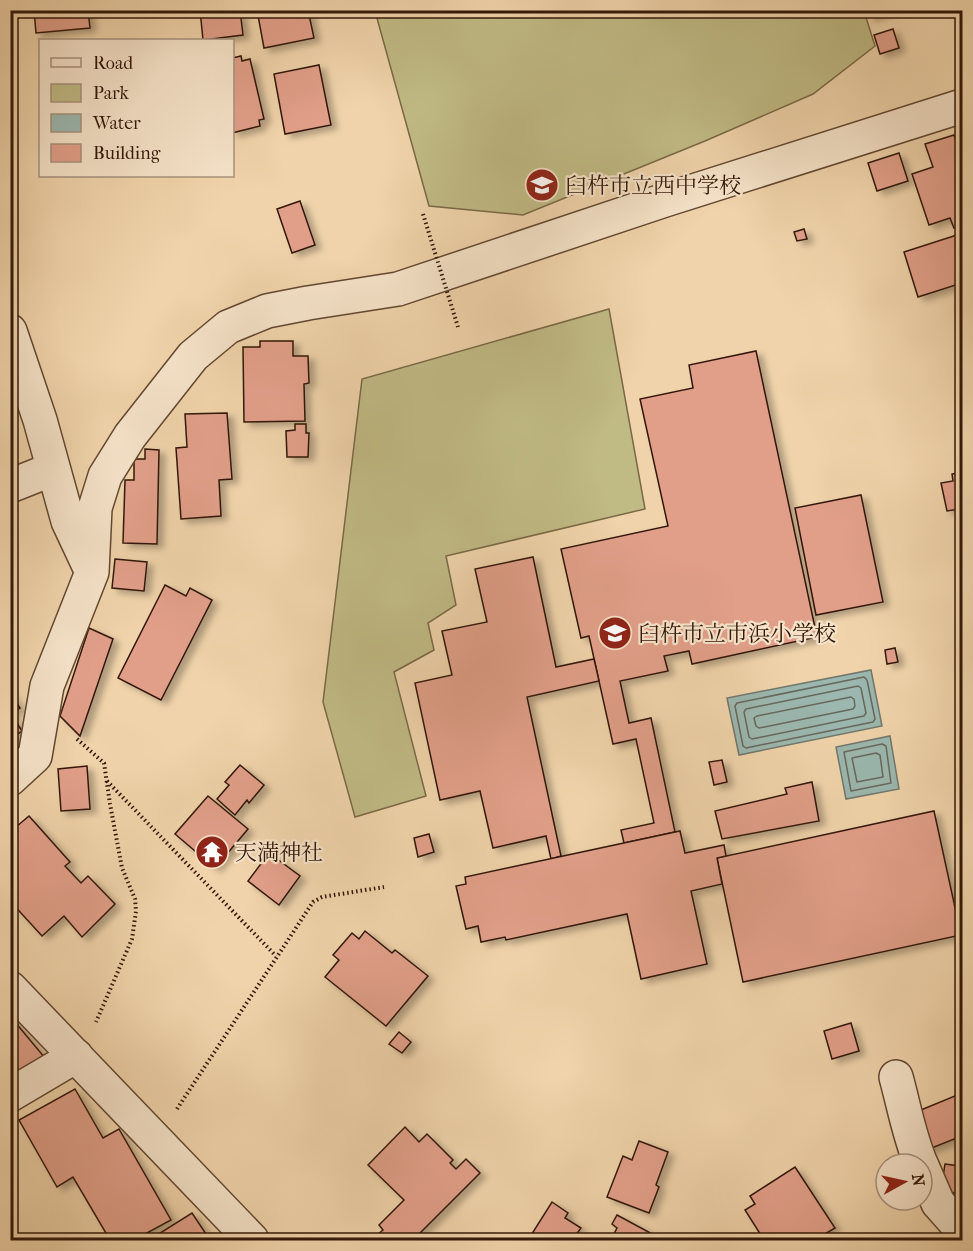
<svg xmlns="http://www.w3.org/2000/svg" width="973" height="1251" viewBox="0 0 973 1251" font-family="'IM FELL French Canon','Noto Serif JP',serif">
<defs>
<filter id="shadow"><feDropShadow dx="6" dy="4" stdDeviation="3" flood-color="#0004"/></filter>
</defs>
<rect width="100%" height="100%" fill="#f0d3aa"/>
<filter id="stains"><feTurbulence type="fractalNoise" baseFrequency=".00333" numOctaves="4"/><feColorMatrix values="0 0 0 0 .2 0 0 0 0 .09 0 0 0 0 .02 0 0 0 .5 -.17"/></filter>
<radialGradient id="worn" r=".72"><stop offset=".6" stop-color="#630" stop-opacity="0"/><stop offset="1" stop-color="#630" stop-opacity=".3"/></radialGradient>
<g fill="#c0ba84" stroke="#7a6946" stroke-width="1.5">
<polygon points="375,11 864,11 875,46 813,94 705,141 523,215 429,206"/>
<polygon points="609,309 645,509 446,556 456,605 428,623 434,650 394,672 426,796 355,817 323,702 362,379"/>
</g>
<g fill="#9bb7af" stroke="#71776d" stroke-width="1.5">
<polygon points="871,670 882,726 739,755 727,698"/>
<polygon points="890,736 899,789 846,799 836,747"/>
</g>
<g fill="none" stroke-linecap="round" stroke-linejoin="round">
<g stroke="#67685c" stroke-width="1.5">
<polygon points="864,677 867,680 875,719 873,722 746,748 743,746 735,706 737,703"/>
<polygon points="858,686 861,688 866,713 864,716 752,739 749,737 744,712 746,709"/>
<polygon points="851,697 854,699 855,706 853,709 759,728 756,726 754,718 757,716"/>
<polygon points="882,744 886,746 891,783 851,791 844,752"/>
<polygon points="876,753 880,755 883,777 857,782 852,758"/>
</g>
</g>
<g fill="#e19f89" stroke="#331809" stroke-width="1.5" filter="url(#shadow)">
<polygon points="34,10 88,10 90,28 36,33"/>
<polygon points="200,10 240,10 243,35 203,40"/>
<polygon points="257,10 308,10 314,38 264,48"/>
<polygon points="867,10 889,10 889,11 869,17"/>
<polygon points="893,29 899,48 880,54 874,35"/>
<polygon points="241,56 242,61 250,59 264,119 259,120 260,126 232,133 232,58"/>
<polygon points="319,65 331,125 285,134 274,74"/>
<polygon points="954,135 962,160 962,226 954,228 950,218 929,225 912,174 933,167 925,144"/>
<polygon points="899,153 908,181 877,191 868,163"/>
<polygon points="300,201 315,245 292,253 277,209"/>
<polygon points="804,229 807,239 797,241 794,232"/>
<polygon points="960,234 962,242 962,283 918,297 904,252"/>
<polygon points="260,341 293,341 293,356 308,356 309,383 304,384 305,421 244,422 243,347 260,347"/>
<polygon points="756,351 817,637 692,664 689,651 664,656 668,671 620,681 629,723 651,718 675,832 624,843 621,830 654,823 636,739 613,744 589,636 581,638 561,549 668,526 640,399 693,388 689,365"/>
<polygon points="227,413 232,479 219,480 221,516 181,519 176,448 187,447 185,414"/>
<polygon points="295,424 306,424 306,433 309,433 308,457 287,457 286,431 295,430"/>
<polygon points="145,449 159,450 157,544 123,543 125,480 134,480 134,459 145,459"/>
<polygon points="962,472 962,520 959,509 947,511 941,483 953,481 952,474"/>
<polygon points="861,495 883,602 816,615 795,508"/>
<polygon points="533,557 556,667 594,659 599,681 527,697 561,856 551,859 546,836 493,848 480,791 440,800 415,683 452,675 442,631 487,622 475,569"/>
<polygon points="115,559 147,562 144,591 112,588"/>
<polygon points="165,585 186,596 190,588 212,600 161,700 118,678"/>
<polygon points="89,628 113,639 80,736 60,716"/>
<polygon points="895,648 898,662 887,664 885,650"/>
<polygon points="10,693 20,708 11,714 22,731 10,739"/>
<polygon points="722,760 727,782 714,785 709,762"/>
<polygon points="240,765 264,785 249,803 247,800 235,815 217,799 229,785 225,782"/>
<polygon points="87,766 90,809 61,811 58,769"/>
<polygon points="812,782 819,821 722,839 715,811 787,794 785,788"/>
<polygon points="208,796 248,829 215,868 175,834"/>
<polygon points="934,811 961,935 743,982 717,858"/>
<polygon points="29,816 70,862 65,866 81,883 88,876 115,904 82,937 64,916 42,936 10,901 10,832"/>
<polygon points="680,831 685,853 724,845 726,856 717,858 722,884 691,891 707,964 641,979 627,914 506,940 505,937 481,942 478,926 466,929 456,886 466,884 465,877"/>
<polygon points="429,834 434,852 418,857 414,838"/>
<polygon points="269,853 300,876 279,905 248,881"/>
<polygon points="365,931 392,953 395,950 428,976 386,1026 325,977 339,960 333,955 352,933 359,939"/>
<polygon points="10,1016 45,1058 10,1083"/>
<polygon points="851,1023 859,1051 832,1059 824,1031"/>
<polygon points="399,1032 411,1042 402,1053 389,1044"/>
<polygon points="75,1089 103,1138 119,1129 171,1220 134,1240 110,1240 73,1177 57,1187 19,1120"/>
<polygon points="962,1093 962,1136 924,1151 916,1112"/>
<polygon points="405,1127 419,1142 427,1134 453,1160 450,1163 456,1169 466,1159 480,1173 413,1240 382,1240 377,1235 383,1230 379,1225 404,1200 368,1165"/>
<polygon points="639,1141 668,1152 656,1185 659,1187 649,1213 607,1197 623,1156 632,1160"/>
<polygon points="945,1164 959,1166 955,1193 941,1190"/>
<polygon points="795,1167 835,1228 815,1240 764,1240 745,1210 755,1204 750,1196"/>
<polygon points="552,1202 568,1213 565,1218 581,1228 572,1240 528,1240"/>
<polygon points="192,1213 210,1240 149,1240"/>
<polygon points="617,1215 656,1236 654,1240 627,1240 614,1234 617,1228 612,1224"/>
</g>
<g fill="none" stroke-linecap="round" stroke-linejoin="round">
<g stroke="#624731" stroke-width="36">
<g id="minor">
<polyline points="10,331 40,420 68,521 90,568"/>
<polyline points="10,779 35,756 47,686 92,572 95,508 105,476 130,436 193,356 228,327 267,311 308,303 398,289 665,200 962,106"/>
<polyline points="10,988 252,1240"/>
<path d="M896 1077C904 1106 909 1136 921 1164"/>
<polyline points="10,1095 76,1056"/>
<polyline points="922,1166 938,1203 962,1230"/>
</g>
</g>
<g stroke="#624731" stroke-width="36">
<polyline id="tertiary" points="10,486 53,469"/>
</g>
<g stroke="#331809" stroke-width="4" stroke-dasharray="1.5 3" stroke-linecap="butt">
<polyline points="77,739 104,763 110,804 122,868 135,899 136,911 132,939 96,1022"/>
<polyline points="107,781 276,956"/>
<polyline points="177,1109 313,902 322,897 384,887"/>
</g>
<use href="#minor" stroke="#f5e2c8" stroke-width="33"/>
<use href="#tertiary" stroke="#f5e2c8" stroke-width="33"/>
<polyline stroke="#331809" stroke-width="4" stroke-dasharray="1.5 3" stroke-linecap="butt" points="423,214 458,327"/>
</g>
<defs>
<g id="school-disc" transform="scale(1.725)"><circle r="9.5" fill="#8f2418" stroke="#f5e2c8"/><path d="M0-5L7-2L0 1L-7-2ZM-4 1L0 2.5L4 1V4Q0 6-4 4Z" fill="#fff"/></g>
<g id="temple-disc" transform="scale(1.725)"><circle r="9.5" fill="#8f2418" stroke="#f5e2c8"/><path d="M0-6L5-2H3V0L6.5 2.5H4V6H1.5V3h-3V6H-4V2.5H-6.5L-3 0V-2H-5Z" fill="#fff"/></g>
</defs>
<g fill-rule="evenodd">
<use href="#school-disc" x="542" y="185"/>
<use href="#school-disc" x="615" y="633"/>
<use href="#temple-disc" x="212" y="852"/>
</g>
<g text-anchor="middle" stroke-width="4.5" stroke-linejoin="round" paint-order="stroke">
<g font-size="22" fill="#331809" stroke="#f5e2c8" text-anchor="start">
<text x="565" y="193">臼杵市立西中学校</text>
<text x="638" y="641">臼杵市立市浜小学校</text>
<text x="235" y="860">天満神社</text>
</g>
</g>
<rect width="973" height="1251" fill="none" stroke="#f0d3aa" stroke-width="36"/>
<rect x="12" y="12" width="949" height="1227" fill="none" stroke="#331809" stroke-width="3"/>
<rect x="18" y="18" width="937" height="1215" fill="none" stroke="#331809" stroke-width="1.5"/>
<rect x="39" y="39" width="195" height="138" fill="#f5e2c8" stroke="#a7917c" stroke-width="1.5"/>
<rect x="51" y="58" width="30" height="9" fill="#f5e2c8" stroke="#a7917c" stroke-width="1.5"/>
<text x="93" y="69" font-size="18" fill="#331809">Road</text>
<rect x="51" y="84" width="30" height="18" fill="#c0ba84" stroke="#a7917c" stroke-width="1.5"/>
<text x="93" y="99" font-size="18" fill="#331809">Park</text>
<rect x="51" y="114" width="30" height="18" fill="#9bb7af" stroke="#a7917c" stroke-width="1.5"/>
<text x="93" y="129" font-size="18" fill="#331809">Water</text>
<rect x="51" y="144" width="30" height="18" fill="#e19f89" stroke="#a7917c" stroke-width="1.5"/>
<text x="93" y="159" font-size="18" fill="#331809">Building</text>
<g transform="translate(904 1182) rotate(82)"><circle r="28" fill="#f5e2c8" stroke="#a7917c" stroke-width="1.5"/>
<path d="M0-4.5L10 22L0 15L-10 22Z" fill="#8f2418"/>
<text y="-9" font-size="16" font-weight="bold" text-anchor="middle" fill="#331809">N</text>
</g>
<rect width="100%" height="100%" filter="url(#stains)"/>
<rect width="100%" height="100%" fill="url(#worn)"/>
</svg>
